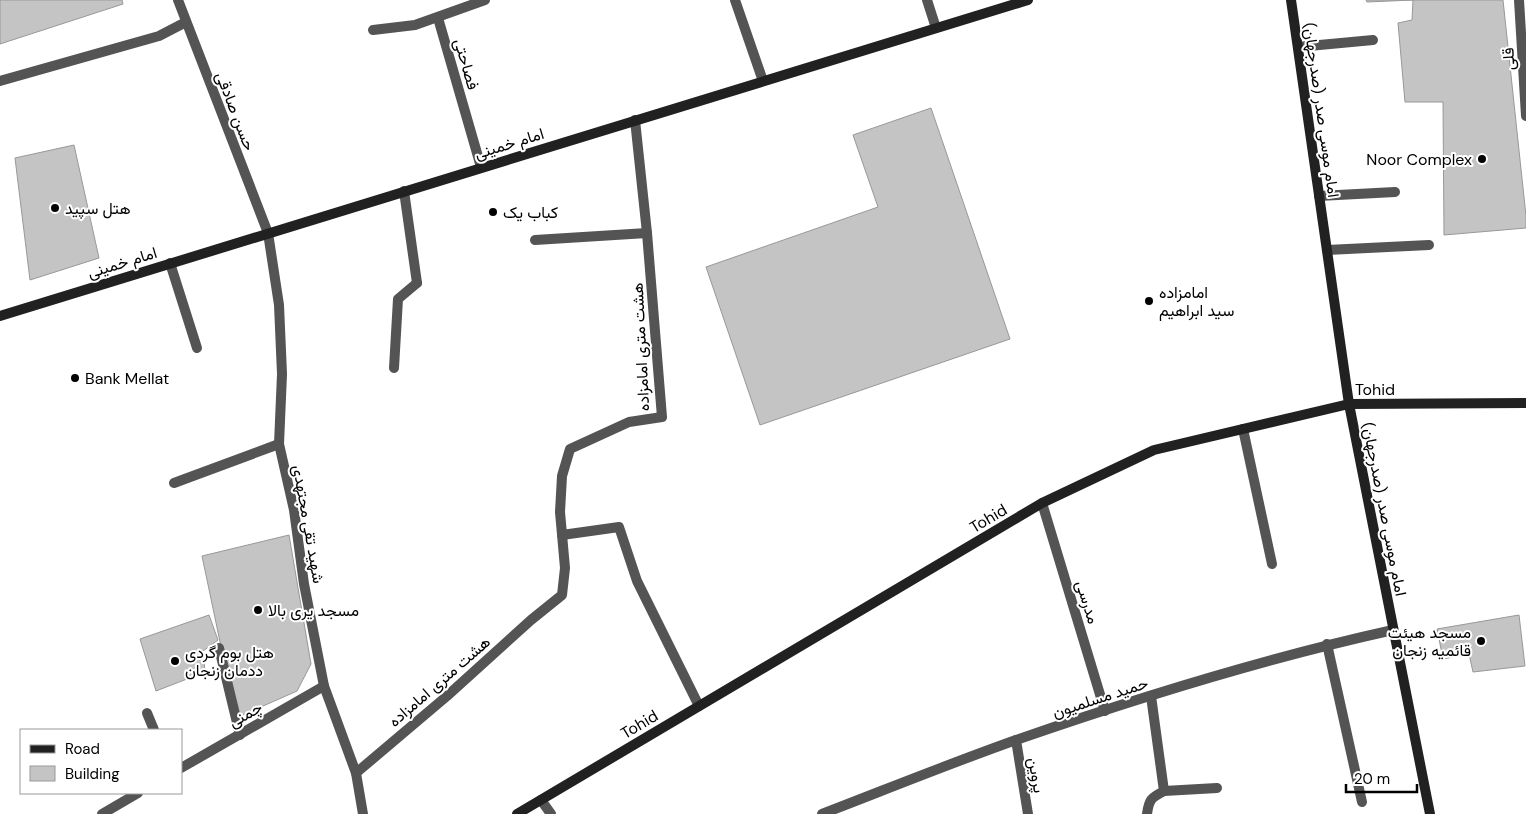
<svg xmlns="http://www.w3.org/2000/svg" width="1526" height="814" viewBox="0 0 1526 814" font-family="'DM Sans',Vazirmatn,sans-serif">
<rect width="100%" height="100%" fill="#fff"/>
<g fill="#c4c4c4" stroke="#989898">
<polygon points="0,0 122,0 123,4 0,44"/>
<polygon points="1366,0 1503,0 1526,216 1526,228 1444,235 1443,102 1405,102 1398,23 1412,20 1413,0 1367,2"/>
<polygon points="931,108 1010,339 760,425 706,267 878,207 853,135"/>
<polygon points="74,145 99,258 30,280 15,158"/>
<polygon points="289,535 311,664 297,691 236,718 202,556"/>
<polygon points="209,615 218,640 203,651 205,672 156,691 140,639"/>
<polygon points="1519,615 1525,666 1473,672 1469,654 1443,659 1437,629"/>
</g>
<g fill="none" stroke-linecap="round" stroke-linejoin="round">
<g stroke="#545454" stroke-width="10">
<polyline points="0,81 159,36 186,22"/>
<polyline points="394,368 398,299 417,283"/>
</g>
<g stroke="#545454" stroke-width="10">
<polyline points="735,0 763,81"/>
<polyline points="927,0 936,28"/>
<polyline points="438,18 481,167"/>
<polyline points="373,30 415,25 485,0"/>
<polyline points="1298,47 1373,40"/>
<polyline points="404,191 417,283"/>
<polyline points="1319,196 1395,192"/>
<polyline points="268,233 279,305 282,374 279,444 294,510 304,584 324,686 356,773 363,814"/>
<polyline points="535,240 647,233"/>
<polyline points="1327,250 1429,245"/>
<polyline points="170,263 197,348"/>
<polyline points="1243,429 1272,564"/>
<polyline points="174,483 279,444"/>
<polyline points="1042,503 1105,711"/>
<polyline points="562,535 619,527 637,581 699,706"/>
<polyline points="1327,644 1362,802"/>
<polyline points="219,648 240,735"/>
<polyline points="147,713 154,730"/>
<polyline points="1016,740 1028,814"/>
<polyline points="181,768 324,686"/>
<polyline points="356,773 447,696 531,620 562,595 565,568 560,512 562,476 570,449 629,422 662,417 647,233 635,120"/>
<polyline points="1164,791 1217,788"/>
<polyline points="541,800 551,814"/>
<polyline points="102,814 138,793"/>
<path d="M822 814C887 789 951 763 1016 740 1140 697 1266 658 1393 630"/>
<path d="M1147 814C1149 799 1151 798 1164 791L1151 696"/>
</g>
<g stroke="#545454" stroke-width="10">
<polyline points="178,0 268,233"/>
<polyline points="1519,0 1526,116"/>
</g>
<g stroke="#212121" stroke-width="10">
<polyline points="1291,0 1349,404 1430,814"/>
<polyline points="0,316 1028,0"/>
<polyline points="517,814 1042,503 1154,450 1349,404 1526,403"/>
</g>
</g>
<g fill="#000" stroke="#fff" stroke-width="2">
<circle cx="1482" cy="159" r="5"/>
<circle cx="55" cy="208" r="5"/>
<circle cx="493" cy="212" r="5"/>
<circle cx="1149" cy="301" r="5"/>
<circle cx="75" cy="378" r="5"/>
<circle cx="258" cy="610" r="5"/>
<circle cx="1481" cy="641" r="5"/>
<circle cx="175" cy="661" r="5"/>
</g>
<g text-anchor="middle" stroke-width="4" stroke-linejoin="round" paint-order="stroke">
<g font-size="16" fill="#000" stroke="#fff">
<text transform="translate(1508 59) rotate(-93)" y="6">قلی</text>
<text transform="translate(467 64) rotate(74)" y="6">فصاحتی</text>
<text transform="translate(1322 110) rotate(82)" y="6">(صدرجهان) امام موسی صدر</text>
<text transform="translate(236 111) rotate(69)" y="6">حسن صادقی</text>
<text transform="translate(509 143) rotate(-17)" y="6">امام خمینی</text>
<text transform="translate(122 262) rotate(-17)" y="6">امام خمینی</text>
<text transform="translate(640 347) rotate(-93)" y="6">هشت متری امامزاده</text>
<text x="1375" y="395">Tohid</text>
<text transform="translate(1385 509) rotate(79)" y="6">(صدرجهان) امام موسی صدر</text>
<text transform="translate(988 518) rotate(-31)" y="6">Tohid</text>
<text transform="translate(309 524) rotate(80)" y="6">شهید تقی مجتهدی</text>
<text transform="translate(1088 602) rotate(73)" y="6">مدرسی</text>
<text transform="translate(439 681) rotate(-41)" y="6">هشت متری امامزاده</text>
<text transform="translate(1100 697) rotate(-18)" y="6">حمید مسلمیون</text>
<text transform="translate(245 714) rotate(-30)" y="6">چمنی</text>
<text transform="translate(639 724) rotate(-31)" y="6">Tohid</text>
<text transform="translate(1037 775) rotate(80)" y="6">پروین</text>
</g>
<g font-size="16" fill="#000" stroke="#fff" text-anchor="start">
<text x="1472" y="165" text-anchor="end">Noor Complex</text>
<text x="65" y="214">هتل سپید</text>
<text x="503" y="218">کباب یک</text>
<text x="1159" y="298">امامزاده<tspan x="1159" dy="18">سید ابراهیم</tspan></text>
<text x="85" y="384">Bank Mellat</text>
<text x="268" y="616">مسجد یری بالا</text>
<text x="1471" y="638" text-anchor="end">مسجد هیئت<tspan x="1471" dy="18">قائمیه زنجان</tspan></text>
<text x="185" y="658">هتل بوم گردی<tspan x="185" dy="18">ددمان زنجان</tspan></text>
</g>
</g>
<rect x="20" y="729" width="162" height="65" fill="#ffffff" stroke="#999999"/>
<rect x="30" y="745" width="25" height="8" fill="#212121" stroke="#999999"/>
<text x="65" y="754" font-size="15" fill="#000000">Road</text>
<rect x="30" y="766" width="25" height="15" fill="#c4c4c4" stroke="#999999"/>
<text x="65" y="779" font-size="15" fill="#000000">Building</text>
<path d="M1346 784v8h71v-8" fill="none" stroke="#000000" stroke-width="2.5"/>
<text x="1354" y="784" font-size="15" fill="#000000" stroke="#ffffff" stroke-width="4" paint-order="stroke">20 m</text>
</svg>
